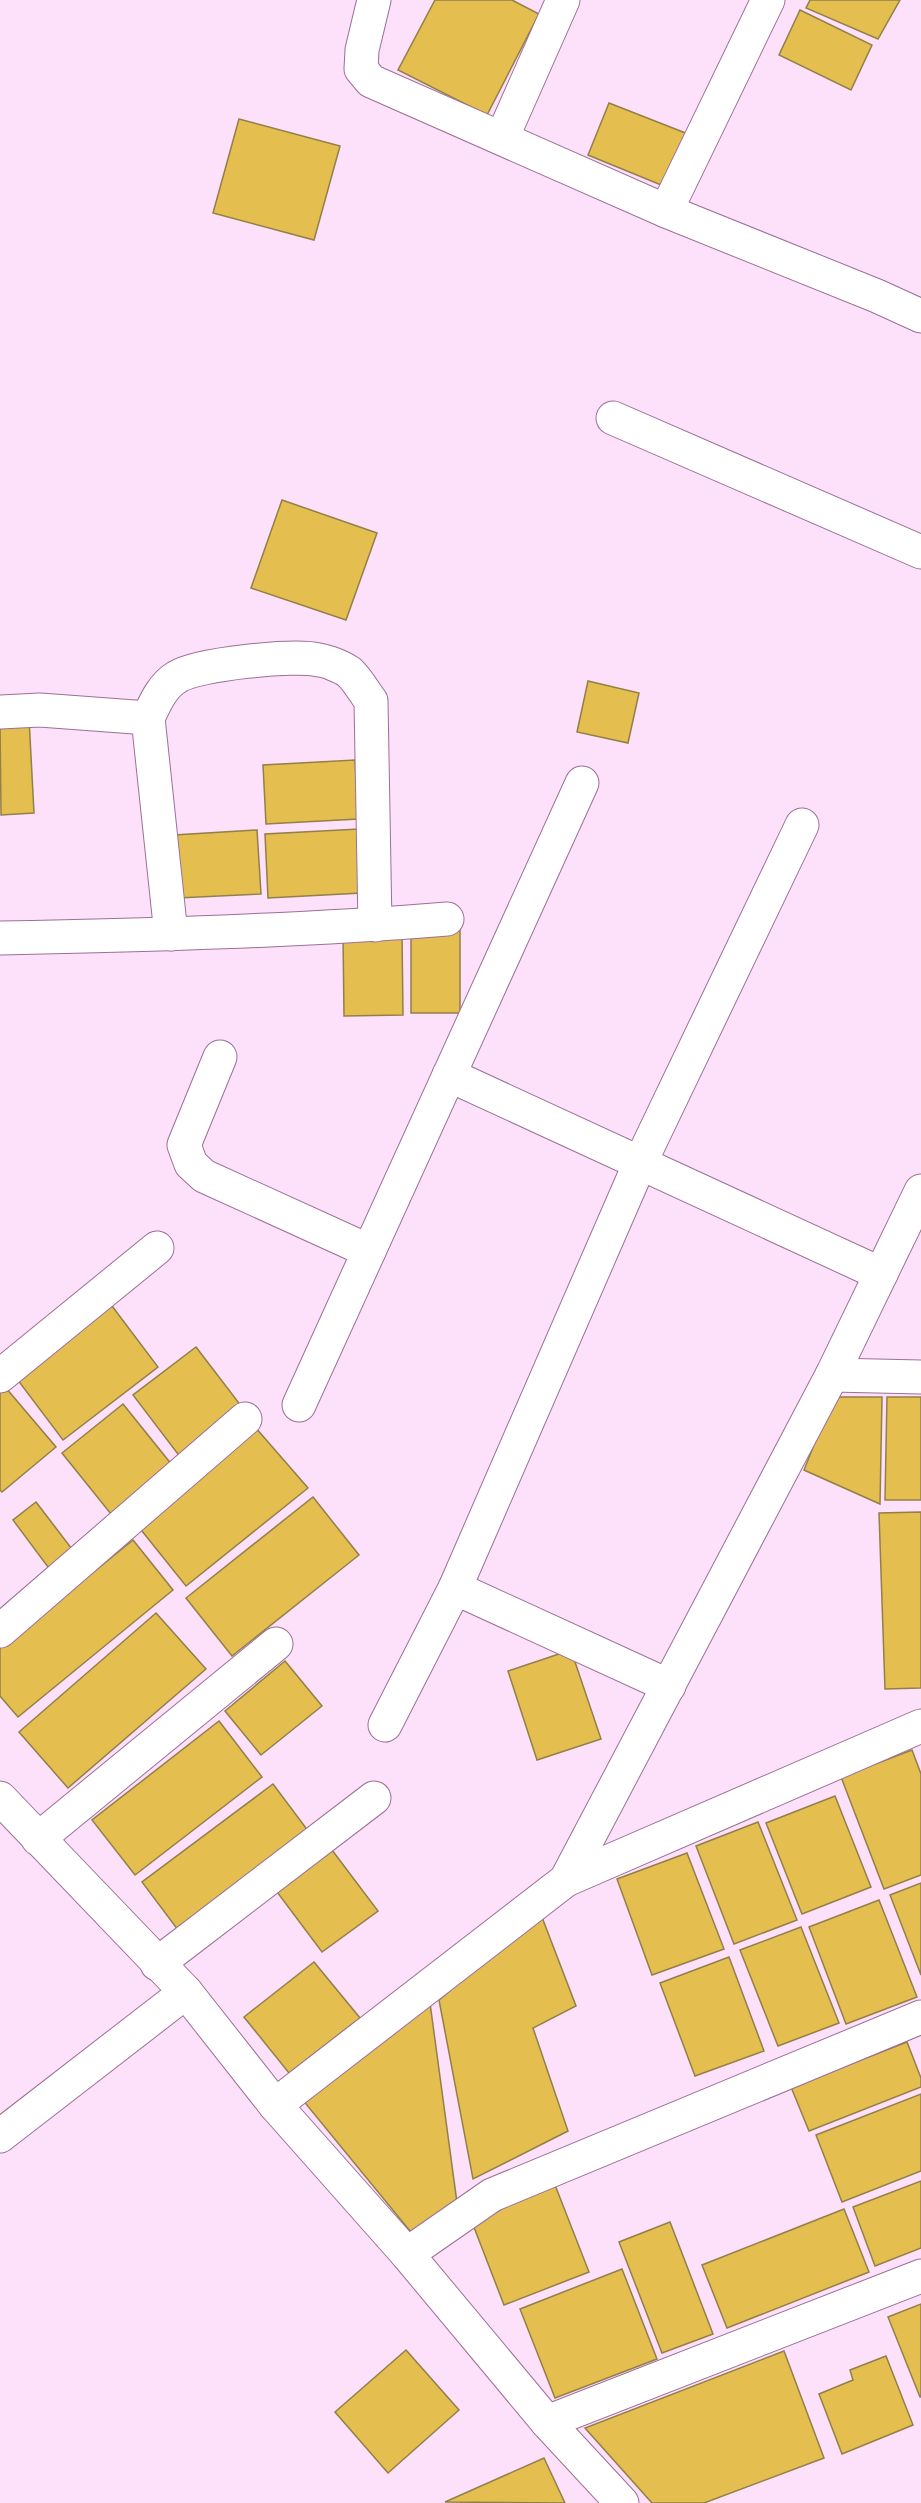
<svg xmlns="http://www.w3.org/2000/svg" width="921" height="2503" viewBox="0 0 921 2503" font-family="'Roboto Serif',serif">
<rect width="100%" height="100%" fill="#fde0f9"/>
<g fill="#e4bf50" stroke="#927f49" stroke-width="1.5">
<polygon points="435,0 512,0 539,14 487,115 398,70"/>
<polygon points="810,0 900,0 878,39 806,8"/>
<polygon points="800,10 872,45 851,90 779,55"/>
<polygon points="609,103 688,134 666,187 588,155"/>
<polygon points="239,119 340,146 314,240 213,213"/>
<polygon points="282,500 377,533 346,620 251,588"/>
<polygon points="588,681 639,693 628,743 577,732"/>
<polygon points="29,718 34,813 1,815 0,720"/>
<polygon points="355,760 358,819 266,824 263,765"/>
<polygon points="359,829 362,893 268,898 265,834"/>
<polygon points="257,830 261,894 178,898 174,835"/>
<polygon points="460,929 460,1013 411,1013 411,930"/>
<polygon points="343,935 402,935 403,1015 344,1016"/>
<polygon points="112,1306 158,1367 63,1440 17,1379"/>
<polygon points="196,1347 245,1411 181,1458 133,1395"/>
<polygon points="6,1388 56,1447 2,1492 0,1490 0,1393"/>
<polygon points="833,1397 882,1397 880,1504 804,1470"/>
<polygon points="887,1397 921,1397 921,1500 885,1500"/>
<polygon points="123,1404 172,1465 111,1514 62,1453"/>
<polygon points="255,1427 308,1488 186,1586 138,1526"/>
<polygon points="313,1497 359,1555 232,1656 186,1598"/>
<polygon points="36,1502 75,1553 51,1571 13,1520"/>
<polygon points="921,1512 921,1688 885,1689 879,1513"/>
<polygon points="133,1540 173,1590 18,1717 0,1696 0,1648"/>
<polygon points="156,1613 206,1669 68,1788 19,1732"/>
<polygon points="571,1650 601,1739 537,1760 508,1671"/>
<polygon points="285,1661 322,1706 261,1755 225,1711"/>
<polygon points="219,1721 262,1777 135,1875 92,1820"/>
<polygon points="912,1750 921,1774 921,1875 884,1889 841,1777"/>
<polygon points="273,1784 312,1836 181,1934 142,1882"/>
<polygon points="835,1796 871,1887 802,1914 766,1823"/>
<polygon points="758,1822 797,1920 734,1944 696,1846"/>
<polygon points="332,1850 378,1911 322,1952 277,1892"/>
<polygon points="687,1853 724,1949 652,1975 617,1879"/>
<polygon points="921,1883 921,1975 890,1895"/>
<polygon points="879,1900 917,1997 846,2024 809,1927"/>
<polygon points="540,1912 576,2006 533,2028 568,2131 473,2179 439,2000"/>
<polygon points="801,1927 839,2023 778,2046 740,1950"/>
<polygon points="729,1957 764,2051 695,2076 660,1983"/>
<polygon points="314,1962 360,2018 289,2073 244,2017"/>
<polygon points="430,2003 458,2210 419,2242 297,2093"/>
<polygon points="907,2042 921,2078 921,2087 809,2131 791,2087"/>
<polygon points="921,2094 921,2171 842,2202 816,2135"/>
<polygon points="921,2181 921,2248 875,2266 853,2207"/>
<polygon points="555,2185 589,2272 504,2305 470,2217"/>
<polygon points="844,2209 869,2272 727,2328 702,2265"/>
<polygon points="670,2222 713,2334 662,2353 619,2242"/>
<polygon points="622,2269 657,2359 555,2398 520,2309"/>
<polygon points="921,2304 921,2397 920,2397 888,2317"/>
<polygon points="406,2350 459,2410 388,2473 335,2412"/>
<polygon points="784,2351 824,2458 704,2503 652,2503 585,2428"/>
<polygon points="886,2356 913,2425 842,2454 819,2394 853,2380 850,2370"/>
<polygon points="544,2458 565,2503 445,2502"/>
</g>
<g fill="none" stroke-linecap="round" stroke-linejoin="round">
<g stroke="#9b7096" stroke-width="35">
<g id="minor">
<polyline points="374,0 362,50 361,69 371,81 666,211 877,296 921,316"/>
<polyline points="502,138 563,0"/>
<polyline points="666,211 768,0"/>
<polyline points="613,418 921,552"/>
<polyline points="0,712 40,710 148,718"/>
<path d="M171 934 148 718C155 703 162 686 177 677 197 664 295 654 319 660 327 661 342 667 349 672 357 679 365 693 371 701L375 925"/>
<path d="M0 938C149 935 298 931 447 919"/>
<polyline points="220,1057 184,1145 191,1164 204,1176 369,1251"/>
<polyline points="449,1075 881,1274"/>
<polyline points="832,1375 921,1377"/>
<polyline points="0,1376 157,1248"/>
<polyline points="299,1405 582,783"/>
<polyline points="455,1588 669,1686"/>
<polyline points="0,1631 245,1419"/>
<polyline points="385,1725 455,1588 640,1163 802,825"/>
<polyline points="38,1839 276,1644"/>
<polyline points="566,1880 921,1726"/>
<polyline points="157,1964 374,1798"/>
<polyline points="0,2136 186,1992"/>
<polyline points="407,2254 492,2195 921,2017"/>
<polyline points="547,2422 921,2276"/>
</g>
</g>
<g stroke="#9b7096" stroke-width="35">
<g id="tertiary">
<polyline points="0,1798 186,1992 275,2105 407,2254 547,2422 622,2503"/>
<polyline points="275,2105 566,1880 832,1375 921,1191"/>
</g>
</g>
<use href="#minor" stroke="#fff" stroke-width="33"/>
<use href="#tertiary" stroke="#fff" stroke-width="33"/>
</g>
</svg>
